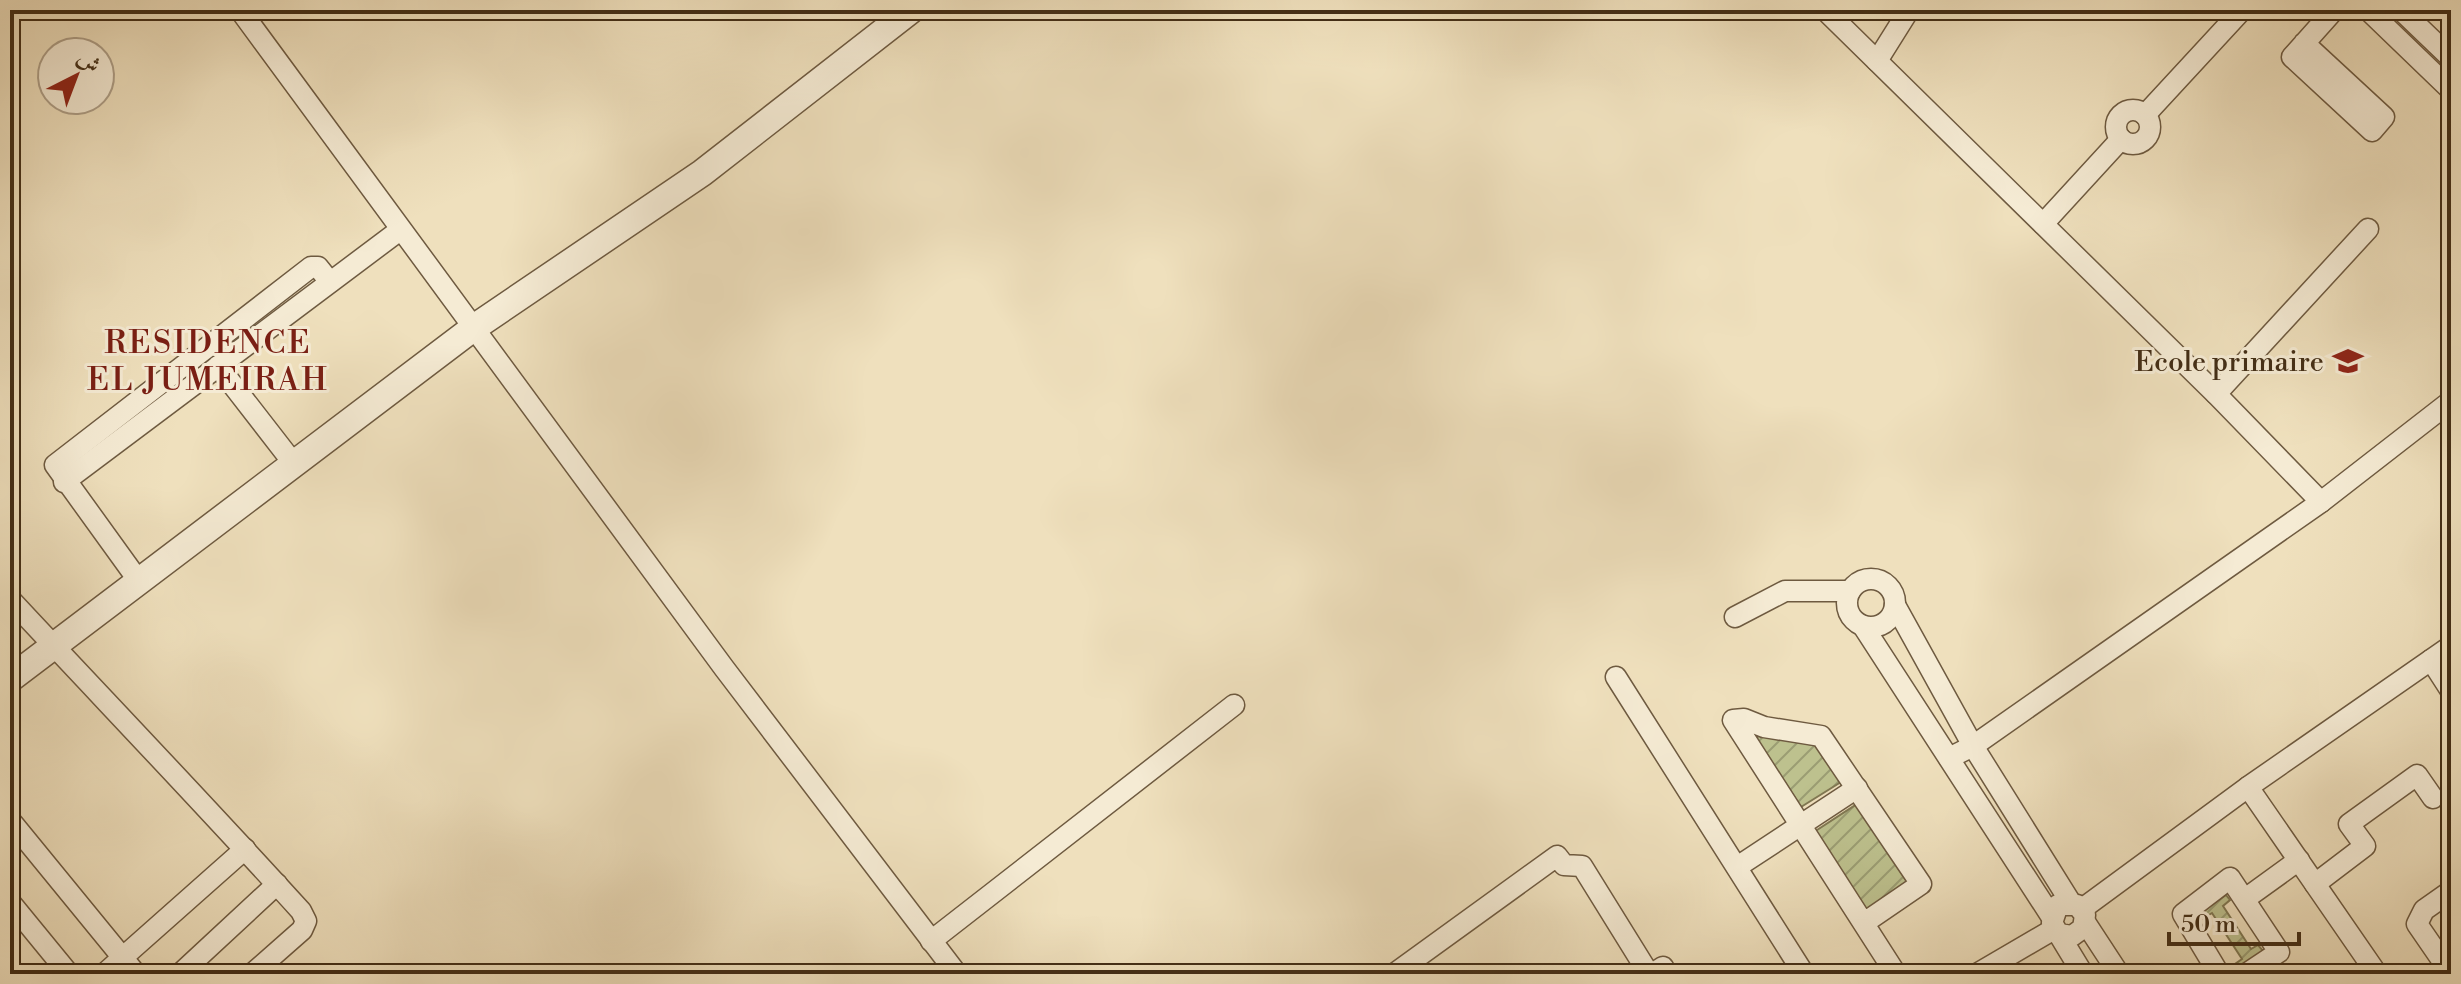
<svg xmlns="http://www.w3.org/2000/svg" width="2461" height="984" viewBox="0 0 2461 984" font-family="'Libre Bodoni',Amiri,serif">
<defs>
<pattern id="garden-furrows" width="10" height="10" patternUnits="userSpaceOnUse" patternTransform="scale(2)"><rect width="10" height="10" fill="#bdc18e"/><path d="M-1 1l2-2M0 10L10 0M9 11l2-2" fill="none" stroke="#9b9d73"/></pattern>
</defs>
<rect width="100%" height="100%" fill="#efe0bd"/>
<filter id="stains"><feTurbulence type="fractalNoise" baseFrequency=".0025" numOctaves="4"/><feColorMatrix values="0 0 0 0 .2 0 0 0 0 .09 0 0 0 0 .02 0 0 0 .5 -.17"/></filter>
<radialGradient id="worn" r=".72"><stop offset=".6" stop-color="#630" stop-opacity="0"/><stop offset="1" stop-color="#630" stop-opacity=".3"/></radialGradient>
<g fill="url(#garden-furrows)" stroke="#807852" stroke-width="2">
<polygon points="1758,733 1817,746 1841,782 1801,807 1757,740"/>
<polygon points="1857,804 1908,883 1866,911 1814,832"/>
<polygon points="2226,895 2230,900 2223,906 2251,949 2258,945 2264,952 2235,971 2232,966 2242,959 2212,913 2202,919 2199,913"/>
</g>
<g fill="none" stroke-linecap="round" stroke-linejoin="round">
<g stroke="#6e5a40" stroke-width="23">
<g id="minor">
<polyline points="240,10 724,668 957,974"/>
<polyline points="1825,10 2216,394 2321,502 2451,401"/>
<polyline points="2368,10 2451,90"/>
<polyline points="2401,10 2451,58"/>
<polyline points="2304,43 2384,117 2372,131 2292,57 2334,10"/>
<polyline points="1877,61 1909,10"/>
<circle cx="2133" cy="127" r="17"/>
<polyline points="2145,115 2242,10"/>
<polyline points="2043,224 2121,139"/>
<polyline points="218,366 294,464"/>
<polyline points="2216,394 2368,229"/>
<polyline points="64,482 400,230"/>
<circle cx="1871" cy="603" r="24"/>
<polyline points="138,580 55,465 311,267 318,267 330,282"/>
<path d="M10 599C107 703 205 805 301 911L306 921 302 930 252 974"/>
<polyline points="1895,605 1973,746 2071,903"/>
<polyline points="1735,617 1785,591 1850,591"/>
<polyline points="1863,626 2051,916"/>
<polyline points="2431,660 2451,691"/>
<polyline points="1616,677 1804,974"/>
<polyline points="1949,758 1973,746 2321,502"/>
<polyline points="2248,787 2377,974"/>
<polyline points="10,820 136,974"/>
<polyline points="1737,867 1857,788"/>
<polyline points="2315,884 2365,846 2349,824 2417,775 2433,798"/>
<polyline points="2245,899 2299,860"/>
<polyline points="10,902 69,974"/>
<polyline points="2082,909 2248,787 2451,646"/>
<polyline points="2085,922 2119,974"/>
<polyline points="1864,923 1921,884 1821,736 1764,727 1744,719 1733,720 1896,974"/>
<polyline points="2059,934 2072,936 2083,928 2085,915 2077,905 2058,905 2052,923 2083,974"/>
<polyline points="931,941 1234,705"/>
<polyline points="2450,972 2417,924 2424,910 2451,891"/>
<polyline points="104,974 245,849"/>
<polyline points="180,974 277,884"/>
<polyline points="1394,974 1557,856 1564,865 1582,866 1649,974"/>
<polyline points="1652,974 1663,967 1667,974"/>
<polyline points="1977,974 2054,929"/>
<polyline points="2219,974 2183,914 2230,878 2279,952 2246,974"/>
</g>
</g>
<g stroke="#6e5a40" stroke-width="29">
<polyline id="tertiary" points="10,679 472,329 702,173 911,10"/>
</g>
<use href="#minor" stroke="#f5ebd4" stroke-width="20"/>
<use href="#tertiary" stroke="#f5ebd4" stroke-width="26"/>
</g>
<defs>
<g id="school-bare" transform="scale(2.4)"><path d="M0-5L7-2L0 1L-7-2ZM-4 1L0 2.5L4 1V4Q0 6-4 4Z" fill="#8f2418" stroke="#f5ebd4" stroke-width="2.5" paint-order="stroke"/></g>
</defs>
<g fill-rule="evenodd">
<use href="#school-bare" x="2348" y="361"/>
</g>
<g text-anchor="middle" stroke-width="6" stroke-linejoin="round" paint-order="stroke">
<g font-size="28" fill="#432e16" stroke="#f5ebd4" text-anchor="end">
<text x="2324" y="371">Ecole primaire</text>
</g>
<g font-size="32" letter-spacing="2" fill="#7a1f14" stroke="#f5ebd4">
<text x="208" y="353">RESIDENCE<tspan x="208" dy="37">EL JUMEIRAH</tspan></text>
</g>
</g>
<rect width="2461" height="984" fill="none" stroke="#efe0bd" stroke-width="40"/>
<rect x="12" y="12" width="2437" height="960" fill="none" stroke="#432e16" stroke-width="4"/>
<rect x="20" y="20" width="2421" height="944" fill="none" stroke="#432e16" stroke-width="2"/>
<g transform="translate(76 76) rotate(42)"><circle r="38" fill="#f5ebd4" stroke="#ae9f88" stroke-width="2"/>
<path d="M0-6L14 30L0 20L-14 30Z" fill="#8f2418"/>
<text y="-12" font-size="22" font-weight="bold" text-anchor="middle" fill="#432e16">ش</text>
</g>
<path d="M2169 932v12h130v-12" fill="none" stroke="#432e16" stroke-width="4"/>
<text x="2181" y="932" font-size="24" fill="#432e16" stroke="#f5ebd4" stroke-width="6" paint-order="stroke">50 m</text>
<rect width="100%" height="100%" filter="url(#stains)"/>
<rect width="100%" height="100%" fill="url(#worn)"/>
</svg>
